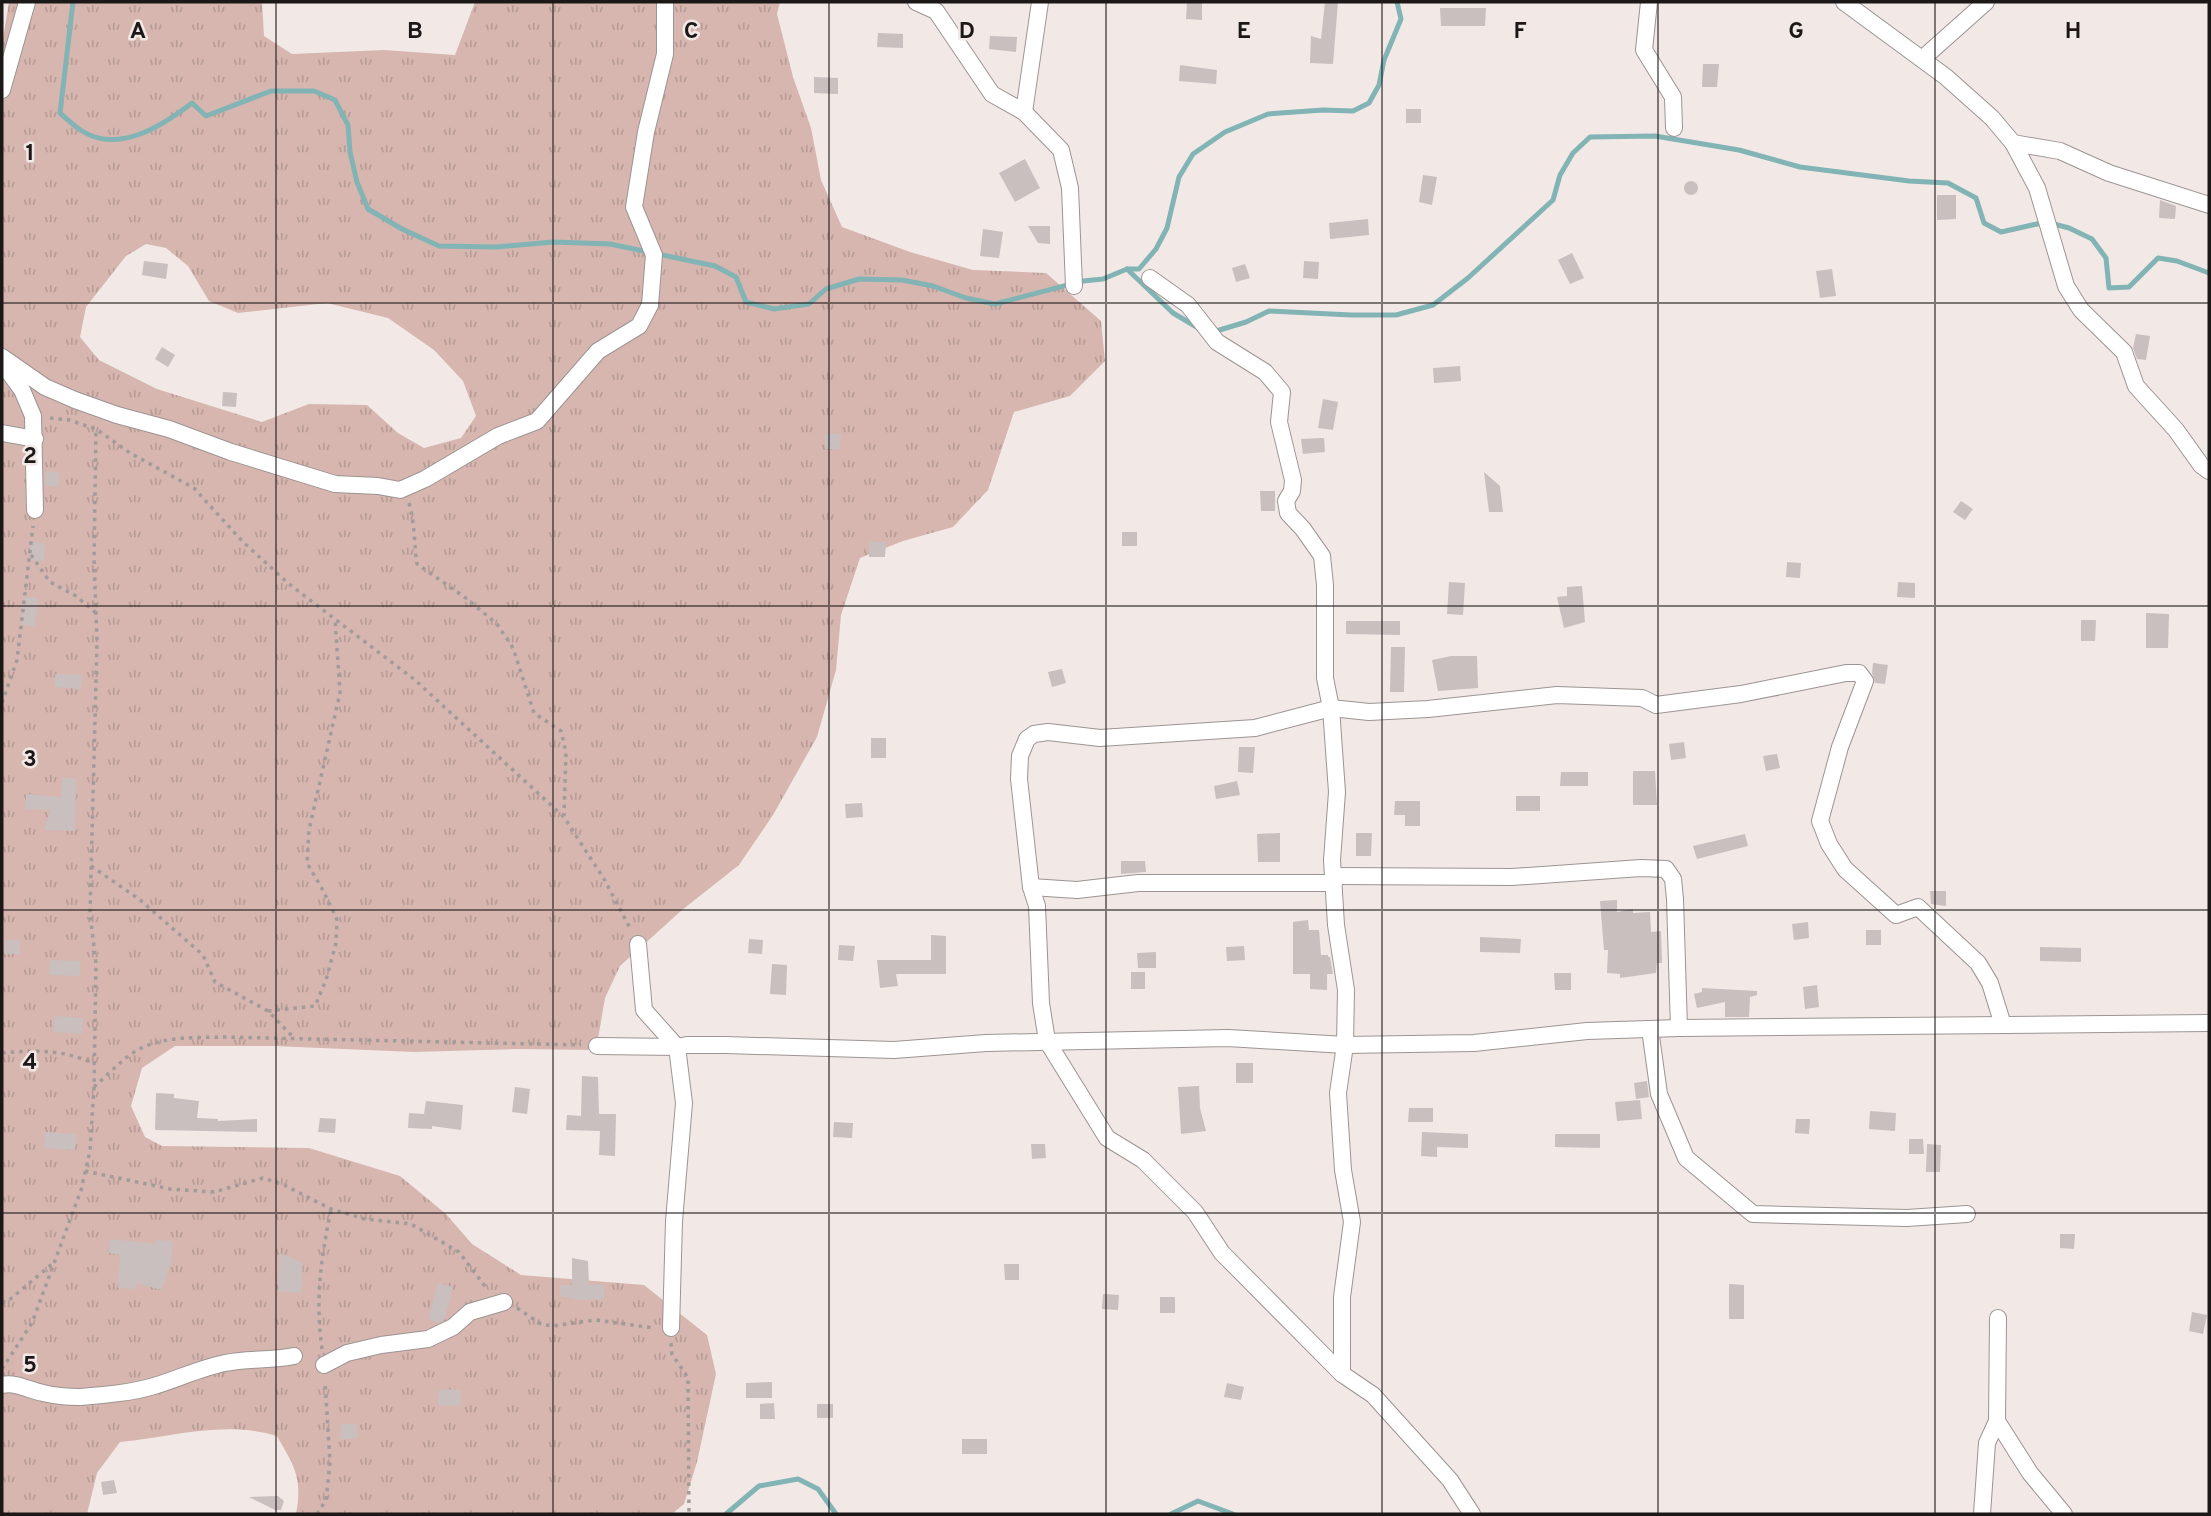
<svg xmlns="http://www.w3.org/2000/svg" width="2211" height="1516" viewBox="0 0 2211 1516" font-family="Overpass,sans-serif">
<defs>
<pattern id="grass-tufts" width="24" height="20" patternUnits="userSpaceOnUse" patternTransform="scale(1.75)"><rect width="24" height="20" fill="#d7b6af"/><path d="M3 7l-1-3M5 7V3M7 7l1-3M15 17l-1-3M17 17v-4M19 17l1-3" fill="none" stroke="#b89c96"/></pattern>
</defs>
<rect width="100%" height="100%" fill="#f2e9e7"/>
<path fill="url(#grass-tufts)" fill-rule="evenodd" d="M9 2H262L264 36 292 54 384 50 455 55 475 2H780L777 14 793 77 811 128 821 180 842 227 910 252 973 270 1046 273 1101 321 1105 361 1070 396 1014 412 988 490 953 527 903 541 860 558 841 615 836 670 817 737 773 815 739 865 682 910 620 966 605 998 596 1050 516 1049 414 1052 273 1046H175L142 1068 131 1106 145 1137 162 1146 309 1148 400 1176 446 1214 472 1244 521 1275 644 1285 707 1335 716 1374 697 1462 684 1504 672 1514H296C303 1478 294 1466 277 1436 225 1420 173 1437 120 1442L97 1473 87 1514H2V45ZM146 244 166 248 188 266 209 301 238 313 327 303 388 318 434 350 463 381 476 416 461 438 424 448 398 433 367 405 309 404 262 422 157 389 99 360 80 337 86 307 126 256Z"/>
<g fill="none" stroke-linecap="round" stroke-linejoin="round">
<g stroke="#82b3b5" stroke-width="5">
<path d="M73 2 60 113C67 119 74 126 82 131 119 154 162 126 192 103L206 116 271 91H314L335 100 348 125 350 152 357 182 368 209 402 229 439 246 496 247 553 242 610 244 715 266 736 277 746 302 774 309 809 304 826 289 859 279 902 280 933 286 966 298 995 304 1083 281 1103 279 1127 269H1139L1156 249 1167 228 1179 177 1193 154 1225 132 1268 114 1323 110 1353 111 1369 103 1379 85 1384 60 1401 19 1397 2"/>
<polyline points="1127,269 1173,313 1200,329"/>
<polyline points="1213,332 1246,322 1269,311 1351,315 1396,315 1433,305 1468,278 1553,200 1560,175 1573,153 1590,137 1655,136 1739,150 1800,167 1909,181 1948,183 1976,198 1984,223 2001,232 2046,222 2069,228 2092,239 2106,258 2109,288 2129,287 2158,258 2177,261 2209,273"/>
<polyline points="726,1514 759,1486 798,1479 818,1489 836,1514"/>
<polyline points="1171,1514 1198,1501 1233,1514"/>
</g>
</g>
<g fill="#c8bfbe">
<polygon points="1187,2 1202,3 1202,20 1186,19"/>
<polygon points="1325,2 1338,2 1333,64 1310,63 1311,36 1321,39"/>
<polygon points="1440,8 1486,8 1485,26 1441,26"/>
<polygon points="878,33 903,34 903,48 877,47"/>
<polygon points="990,36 1017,37 1016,52 989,49"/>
<polygon points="1703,64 1719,64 1717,87 1702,87"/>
<polygon points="1180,65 1217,70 1216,84 1179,81"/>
<polygon points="814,77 838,78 838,94 814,93"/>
<rect x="1406" y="109" width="15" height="14"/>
<polygon points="1025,159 1040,188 1015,202 999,173"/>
<polygon points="1423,175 1437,177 1432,205 1419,202"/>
<circle cx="1691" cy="188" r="7"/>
<polygon points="1937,195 1956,195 1956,219 1937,220"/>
<polygon points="2160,200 2176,206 2175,219 2159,218"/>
<polygon points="1368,219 1369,235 1330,239 1329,223"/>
<polygon points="1028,226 1050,226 1050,244 1038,243"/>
<polygon points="983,229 1003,232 999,258 980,256"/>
<polygon points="1572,253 1584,278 1570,284 1558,260"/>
<polygon points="144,261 168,264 166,279 142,275"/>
<polygon points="1304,261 1319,262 1318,279 1303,278"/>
<polygon points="1245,264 1250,278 1236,282 1232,268"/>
<polygon points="1832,269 1836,296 1820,298 1816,271"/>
<polygon points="2136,334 2150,336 2146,360 2137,359 2133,348"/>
<polygon points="162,347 175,355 168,367 155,359"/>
<polygon points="1460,366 1461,381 1434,383 1433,368"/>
<polygon points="223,392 237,393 236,407 222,406"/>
<polygon points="1323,399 1338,402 1333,430 1318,428"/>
<polygon points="825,433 841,434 840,449 825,449"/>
<polygon points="1324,438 1325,452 1303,454 1301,439"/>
<polygon points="46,471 60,473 58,487 45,486"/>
<polygon points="1484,472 1500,486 1503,512 1489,512"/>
<polygon points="1260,491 1275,491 1275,511 1261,511"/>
<polygon points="1961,501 1973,509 1965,520 1953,512"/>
<rect x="1122" y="532" width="15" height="14"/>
<polygon points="30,542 45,543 44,561 29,560"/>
<polygon points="869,542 886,542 885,557 869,557"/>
<polygon points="1787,562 1801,563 1800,578 1786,577"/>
<polygon points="1449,582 1465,583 1463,615 1447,614"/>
<polygon points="1898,582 1915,583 1915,598 1897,597"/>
<polygon points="1582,586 1585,622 1564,628 1557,597 1567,596 1567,587"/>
<polygon points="24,597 38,598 35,626 21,625"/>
<polygon points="2146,613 2169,614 2168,648 2146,648"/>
<polygon points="2081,620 2096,620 2095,641 2081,641"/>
<polygon points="1346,621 1400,621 1400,635 1346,634"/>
<polygon points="1391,647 1405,647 1404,692 1390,692"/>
<polygon points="1451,656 1477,656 1478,688 1438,691 1432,660"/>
<polygon points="1873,663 1888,665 1885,684 1875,683 1872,673"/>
<polygon points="1062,669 1066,683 1052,687 1048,672"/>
<polygon points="55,674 82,675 81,689 55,687"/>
<rect x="871" y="738" width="15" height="20"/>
<polygon points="1684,742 1686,758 1671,760 1669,744"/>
<polygon points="1239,747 1255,747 1253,773 1238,772"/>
<polygon points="1777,754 1780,768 1766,771 1763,756"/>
<polygon points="1633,771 1655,771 1657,805 1633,805"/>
<polygon points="1561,772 1588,772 1588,786 1560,786"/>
<polygon points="62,778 76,778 75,831 44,830 50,810 25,809 26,794 62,797"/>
<polygon points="1237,781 1240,795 1216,799 1214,786"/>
<rect x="1516" y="796" width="24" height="15"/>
<polygon points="1395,801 1420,801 1420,826 1405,826 1405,815 1394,815"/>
<polygon points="862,803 863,817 846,818 845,804"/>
<polygon points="1280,833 1280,862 1258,862 1257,834"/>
<polygon points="1356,833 1372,833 1371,856 1356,856"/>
<polygon points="1745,834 1748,846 1697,859 1693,846"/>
<polygon points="1121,861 1145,861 1146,872 1121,874"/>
<polygon points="1930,891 1946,891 1946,906 1931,904"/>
<polygon points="1617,900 1617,912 1633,909 1633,913 1650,912 1651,932 1661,931 1662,963 1657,963 1656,973 1620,978 1620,974 1607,973 1608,950 1604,950 1600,901"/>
<polygon points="1308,920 1309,930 1319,930 1321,955 1328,955 1328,957 1330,957 1333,974 1327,974 1327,990 1310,989 1310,974 1293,974 1293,922"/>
<polygon points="1808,922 1809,938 1794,940 1792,924"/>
<rect x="1866" y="930" width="15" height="15"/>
<polygon points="931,935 946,936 946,974 896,974 898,986 880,988 877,960 931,960"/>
<polygon points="1480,937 1521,939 1520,953 1480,952"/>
<polygon points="749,939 763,940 762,954 748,953"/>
<polygon points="5,940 20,940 20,954 4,954"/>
<polygon points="839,945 855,946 853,961 838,960"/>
<polygon points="1244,946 1245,960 1227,961 1226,947"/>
<polygon points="2040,947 2081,948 2081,962 2040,961"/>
<polygon points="1156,952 1156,968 1138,968 1137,953"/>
<polygon points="50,960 80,961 80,976 49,975"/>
<polygon points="772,964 787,965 786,995 770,994"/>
<rect x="1131" y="972" width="14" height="17"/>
<polygon points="1554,973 1571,973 1571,990 1555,990"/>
<polygon points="1817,985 1819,1007 1805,1009 1803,987"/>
<polygon points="1702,988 1757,991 1757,995 1750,997 1749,1017 1725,1017 1725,1002 1697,1008 1694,994 1702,992"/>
<polygon points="54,1016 83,1018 82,1034 53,1032"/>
<rect x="1236" y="1063" width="17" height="20"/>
<polygon points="582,1076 598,1077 599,1114 616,1114 615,1156 599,1155 600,1131 566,1130 567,1115 581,1116"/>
<polygon points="1647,1081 1649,1097 1636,1099 1634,1083"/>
<polygon points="1199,1086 1200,1108 1206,1131 1181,1134 1178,1087"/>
<polygon points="515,1087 530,1089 527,1114 512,1112"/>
<polygon points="156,1093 174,1094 174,1098 199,1101 197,1118 218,1119 218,1121 257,1119 257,1132 155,1130"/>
<polygon points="1640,1100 1642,1119 1617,1121 1615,1102"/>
<polygon points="426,1101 463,1105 461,1130 432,1126 432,1129 408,1128 409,1113 424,1114"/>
<polygon points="1409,1108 1433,1108 1433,1122 1408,1122"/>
<polygon points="1870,1111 1896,1113 1895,1131 1869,1129"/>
<polygon points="320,1118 336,1119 335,1133 318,1132"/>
<polygon points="1796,1119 1810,1119 1809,1134 1795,1133"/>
<polygon points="834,1122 853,1123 852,1138 833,1137"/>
<polygon points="45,1132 76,1134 75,1150 44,1148"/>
<polygon points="1422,1132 1468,1134 1468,1148 1437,1147 1437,1157 1421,1156"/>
<polygon points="1555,1134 1600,1134 1600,1148 1555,1147"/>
<polygon points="1909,1139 1923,1139 1924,1154 1909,1154"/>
<polygon points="1031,1144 1045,1144 1046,1158 1032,1159"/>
<polygon points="1927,1144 1941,1145 1940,1172 1926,1172"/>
<polygon points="2060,1234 2075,1234 2074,1249 2060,1248"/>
<polygon points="110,1239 155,1244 156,1240 173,1241 171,1266 169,1266 162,1290 136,1283 136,1289 118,1288 120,1255 108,1253"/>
<polygon points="280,1253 303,1263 301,1293 278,1291"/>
<polygon points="572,1258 588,1261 589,1285 605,1285 604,1299 573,1300 573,1298 560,1297 560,1285 572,1285"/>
<polygon points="1004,1264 1019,1264 1019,1280 1005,1280"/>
<polygon points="438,1283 453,1287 444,1320 438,1323 428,1319"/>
<polygon points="1729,1284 1744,1285 1744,1319 1729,1319"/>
<polygon points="1103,1294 1119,1295 1118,1310 1102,1309"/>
<rect x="1160" y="1297" width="15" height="16"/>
<polygon points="2192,1312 2207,1315 2203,1334 2189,1331"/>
<polygon points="772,1382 772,1398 746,1398 746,1383"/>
<polygon points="1227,1383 1244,1387 1241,1400 1224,1397"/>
<polygon points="439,1389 461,1390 460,1406 438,1405"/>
<polygon points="774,1403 775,1419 760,1419 760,1404"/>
<rect x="817" y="1404" width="16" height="14"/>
<polygon points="341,1424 357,1424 357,1439 340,1439"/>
<rect x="962" y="1439" width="25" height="15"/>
<polygon points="114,1480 117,1493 103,1495 101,1482"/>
<polygon points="278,1496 284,1501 281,1510 275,1510 249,1497"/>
</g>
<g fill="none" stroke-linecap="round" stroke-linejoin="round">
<g stroke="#9c9492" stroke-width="18">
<g id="street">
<polyline points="916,2 936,11 992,94 1024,112 1061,150 1070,188 1074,286"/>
<polyline points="1649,2 1644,50 1673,97 1674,128"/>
<polyline points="1844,2 1946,77 1992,118 2013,143 2037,188 2066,286 2081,310 2124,352 2136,386 2176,430 2201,465 2209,471"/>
<polyline points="1922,59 1986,2"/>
<polyline points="2,90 27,2"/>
<polyline points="1024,112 1040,2"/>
<polyline points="2013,143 2060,151 2109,173 2209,205"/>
<polyline points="1150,278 1188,305 1217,342 1265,372 1282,392 1279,422 1293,480 1292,491 1286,501 1288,513 1303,529 1322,556 1325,585 1325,678 1331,708 1337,792 1332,860 1336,925 1346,990 1345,1045 1338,1093 1343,1170 1352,1222 1342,1297 1342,1374"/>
<polyline points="2,357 45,387 75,400 117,415 169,429 231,452 335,484 378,486 400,490 425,479 498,436 537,421 598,351 639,326 650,305 654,255 634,207 646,132 665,54 665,2"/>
<polyline points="3,364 22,390 33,416 35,510"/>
<polyline points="2,433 35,439"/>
<polyline points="1333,876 1512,877 1641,868 1666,869 1673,879 1675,899 1679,1028"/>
<polyline points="1031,887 1077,890 1138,883 1334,883"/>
<polyline points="638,944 644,1010 677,1047 684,1103 674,1221 671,1328"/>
<polyline points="1650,1029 1659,1094 1686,1158 1753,1214 1907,1218 1967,1214"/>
<polyline points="597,1046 677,1047 687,1045 725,1045 894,1050 986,1043 1228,1038 1345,1045 1474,1043 1587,1031 1679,1028 2209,1023"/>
<polyline points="1998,1318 1997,1421 2030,1473 2064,1514"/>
<polyline points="324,1365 347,1353 381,1345 428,1339 453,1327 470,1312 504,1302"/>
<path d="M2 1385C17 1382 28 1390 43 1393 55 1396 68 1397 80 1397 104 1395 131 1393 154 1386 178 1379 200 1368 225 1363 248 1358 271 1361 294 1356"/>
<polyline points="1472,1514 1450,1480 1373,1395 1342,1374 1222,1253 1195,1212 1143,1160 1107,1138 1047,1041 1041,1003 1037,906 1031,887 1019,779 1020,756 1027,739 1034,734 1048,732 1100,738 1255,728 1331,708 1369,712 1428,709 1557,695 1642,698 1656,705 1741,694 1846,673 1859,673 1865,681 1840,747 1820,821 1829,844 1845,869 1896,915 1918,907 1978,963 1990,983 2003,1025"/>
<polyline points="1982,1514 1987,1443 1997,1421"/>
</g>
</g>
<g stroke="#a29b9a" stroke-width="3.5" stroke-dasharray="3.5 5" stroke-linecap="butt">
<polyline points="50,418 69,420 96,429 130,453 194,488 242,541 289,584 415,680 564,817 604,879 631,930"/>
<path d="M409 503C415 523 414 544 417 564L467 599 497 624 513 648 534 713 561 731 566 752 564 816"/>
<polyline points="31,555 50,582 76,596 96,613"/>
<polyline points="2,703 17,660 33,526"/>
<polyline points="91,866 139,899 203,955 215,982 268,1011 294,1038"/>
<polyline points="268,1011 315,1006 326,980 336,943 337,920 324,892 307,863 309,830 340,693 335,619"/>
<path d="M2 1053C36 1050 62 1049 95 1064"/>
<path d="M94 1087C105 1077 116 1066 127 1057 155 1035 191 1038 224 1037L581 1045"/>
<polyline points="85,1171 170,1189 214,1192 263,1178 284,1185 331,1209 365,1219 411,1224 459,1252 487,1289"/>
<polyline points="2,1302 7,1302 52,1264"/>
<polyline points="517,1308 541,1324 552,1326 596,1320 654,1328"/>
<polyline points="671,1343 672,1354 688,1378 689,1514"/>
<path d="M322 1349C315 1299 321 1258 331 1209"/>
<polyline points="2,1369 32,1323 81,1190 90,1151 94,1087 96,963 90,914 97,641 94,559 96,429"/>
<polyline points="317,1514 326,1500 330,1462 325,1381"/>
</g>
<use href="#street" stroke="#fff" stroke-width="16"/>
</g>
<path fill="none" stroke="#1b1817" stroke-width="2" stroke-opacity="0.55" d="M276 2V1514M553 2V1514M829 2V1514M1106 2V1514M1382 2V1514M1658 2V1514M1935 2V1514M2 303H2209M2 606H2209M2 910H2209M2 1213H2209"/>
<g font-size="23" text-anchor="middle" font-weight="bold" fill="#1b1817" stroke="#f2e9e7" stroke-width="5" stroke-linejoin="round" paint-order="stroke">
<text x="138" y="38">A</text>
<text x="415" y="38">B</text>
<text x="691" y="38">C</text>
<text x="967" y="38">D</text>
<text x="1244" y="38">E</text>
<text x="1520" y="38">F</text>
<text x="1796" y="38">G</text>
<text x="2073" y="38">H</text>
<text x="30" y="160">1</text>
<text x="30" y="463">2</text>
<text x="30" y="766">3</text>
<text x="30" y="1069">4</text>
<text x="30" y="1372">5</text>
</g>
<rect width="2211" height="1516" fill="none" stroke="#1b1817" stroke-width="7"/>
</svg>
